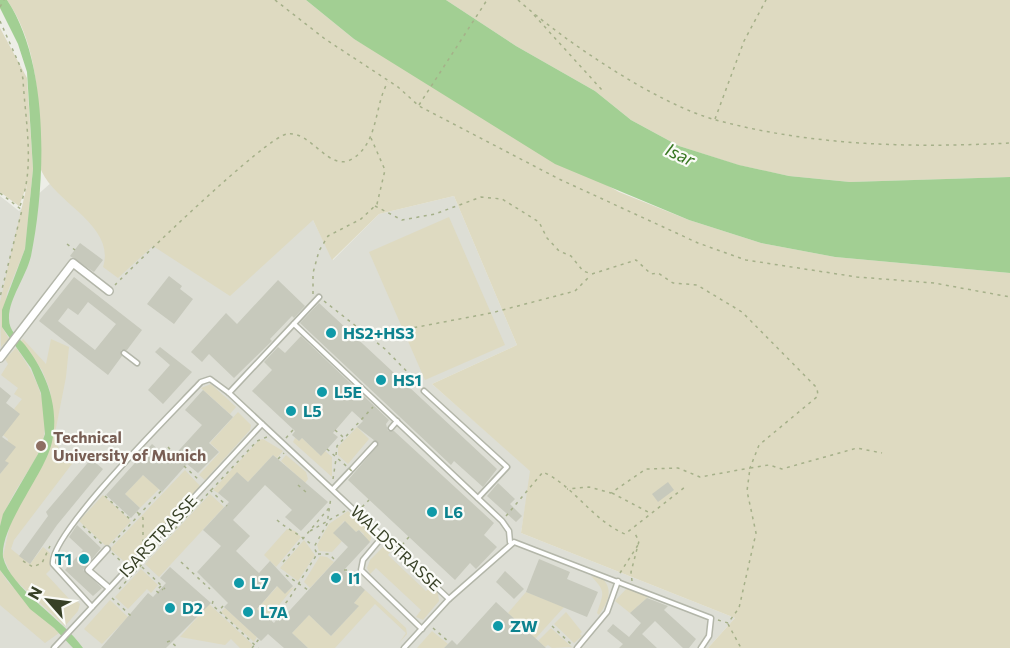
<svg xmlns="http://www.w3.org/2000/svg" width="1010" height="648" viewBox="0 0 1010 648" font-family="Commissioner,sans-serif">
<rect width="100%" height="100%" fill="#edeee7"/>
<polygon fill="#ddded5" points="52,182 313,220 333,260 379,214 454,196 517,345 432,384 531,471 521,533 735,618 708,648 0,648 0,196 19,211"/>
<g fill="#dedac1">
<path d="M7 0H306L354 39 619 192 689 220 761 243 835 257 1010 273V648H708L735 618 521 533 530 471 432 384 517 345 454 196 379 214 332 260 313 220 230 296 153 246 118 278 103 267C116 226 57 204 42 172 36 161 40 139 39 127 38 83 33 38 7 0Z"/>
<polygon points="446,0 1010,0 1010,177 850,182 789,176 738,165 679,146 631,120 595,91 516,46"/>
<polygon points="0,28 27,78 33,169 25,249 7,293 2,327 9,339 1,347 0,302 27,185 19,206 0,192"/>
<polygon points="449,217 505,345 425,380 369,252"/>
<polygon points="23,339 46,364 51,339 69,347 66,377 54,438 60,451 81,452 14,540 11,549 30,564 43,547 50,553 50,570 46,574 72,602 77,601 80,604 78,611 65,626 12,577 3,556 10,525 54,429 50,390 42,370 21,341"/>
<path d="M16 348C39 378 56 419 37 456 24 479 7 500 0 526V474L8 464 5 461 8 439 3 435 19 414 14 409 22 399 14 394 18 388 1 375 8 364 5 359Z"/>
<polygon points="211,384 236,407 230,414 201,388"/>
<polygon points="238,412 251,425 250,430 205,480 199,475 220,452 210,443"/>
<polygon points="357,427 369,439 348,464 338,455 338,447"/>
<polygon points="295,438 299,441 302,438 320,455 325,451 332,457 332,477 293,442"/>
<polygon points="263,439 283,451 277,458 273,455 248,482 237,473 218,493 213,490 259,440"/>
<polygon points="286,455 306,472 308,479 305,483 281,461"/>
<polygon points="185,470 201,487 128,565 110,549"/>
<polygon points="143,475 159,489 140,508 125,494"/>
<polygon points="210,494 224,507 159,577 145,564"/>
<polygon points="103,495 131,521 107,547 79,521"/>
<polygon points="348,511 372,534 370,542 362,537 364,534 359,530 356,532 344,521 334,533 342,541 332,552 319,551 317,545 329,524"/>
<polygon points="287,529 295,531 301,537 276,567 264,555"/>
<polygon points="304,540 315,555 298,581 280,568"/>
<polygon points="385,545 392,549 388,555 426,591 432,586 438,593 439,601 423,620 416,617 421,610 376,568 370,574 367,568 370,560"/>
<polygon points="320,556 327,557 334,562 310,588 304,582"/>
<polygon points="141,569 158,585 151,593 147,589 128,609 115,597"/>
<polygon points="0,570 8,582 59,633 45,643 0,605"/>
<path d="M591 576 602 578C614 590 608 602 599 615L597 613C604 592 606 592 591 576Z"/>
<polygon points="285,578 285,593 295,586 268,618 257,609"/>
<polygon points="627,588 648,597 630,613 615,601"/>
<polygon points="365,590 406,628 407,634 399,643 406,633 375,604 335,648 308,648 292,633 309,615 331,636 358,607 354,603"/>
<polygon points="526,592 564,607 535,639 508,613"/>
<polygon points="110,600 128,617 102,644 84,629"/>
<polygon points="209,604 253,645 250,648 240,648 231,639 225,645 180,637"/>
<polygon points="225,608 257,637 254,642 221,612"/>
<polygon points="566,612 582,632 580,634 582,636 574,643 554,624"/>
<polygon points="551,628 572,647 552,648 548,645 545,647 538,641"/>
<polygon points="432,631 448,644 444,648 417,648"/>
</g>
<g fill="#a2cf93">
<path d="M0 0H7C50 64 46 183 31 256 26 277 8 300 9 319 9 331 18 337 25 345 46 372 60 407 52 442 45 474 0 525 3 557 10 588 64 620 83 648H73L54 628 30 609 0 570V526L3 514 38 454 45 434 41 393 31 368 2 327V310L25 249 33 169 27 72 18 44 0 8Z"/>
<polygon points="306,0 446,0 516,46 595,91 631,120 679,146 739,165 789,176 850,182 1010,177 1010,273 835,257 761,243 689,220 555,164 354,39"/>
</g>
<g fill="#c7c9bc" fill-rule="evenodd">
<polygon points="80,243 103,260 94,272 70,256"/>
<polygon points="169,276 182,286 180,289 193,299 174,324 147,304"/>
<path d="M74 277 142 330 127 350H121L122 356 108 375 39 321ZM88 302 116 324 95 350 58 321 68 308 78 315Z"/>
<polygon points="278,280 305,306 294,318 292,316 270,339 272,341 234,378 209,354 202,362 191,352 226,313 237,324"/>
<polygon points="319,303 497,469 483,487 454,461 451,465 300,323"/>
<polygon points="301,336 389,420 386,424 388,431 394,431 494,523 484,535 497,547 476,569 470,563 455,580 348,480 379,444 357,427 363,421 352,411 333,433 338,437 321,456 302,438 299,441 292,435 295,431 252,391 272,370 264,362 278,347 285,353"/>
<polygon points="160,347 192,372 163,404 148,390 170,365 155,352"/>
<polygon points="0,387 11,396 6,403 20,414 2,437 16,447 5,461 9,463 0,474"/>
<polygon points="203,390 233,417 209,443 219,452 198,473 187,464 162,492 143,475 125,494 140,508 131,518 106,495 152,444 170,460 202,425 185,410"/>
<polygon points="273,455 328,502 301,531 285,517 292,510 265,485 233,520 250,536 236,551 259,573 270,561 293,586 285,594 277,586 257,609 274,623 277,619 280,621 348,547 333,533 345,521 356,532 359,530 370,542 344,570 365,590 354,603 359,606 331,636 309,615 292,633 308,648 284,648 268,634 261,641 224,607 228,603 197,572 221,546 203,530 229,502 218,493 237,472 248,482"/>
<polygon points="91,459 103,469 57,525 30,564 19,556 48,516 46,512"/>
<polygon points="668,482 674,490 658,502 652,494"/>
<polygon points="498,483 515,499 510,504 522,516 516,522 487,496"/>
<polygon points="77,525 101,548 83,570 102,588 93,596 65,570 83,550 69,537"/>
<polygon points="539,559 570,572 567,579 598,592 587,617 526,592"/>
<polygon points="170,567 211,603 166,648 101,648 148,593 153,597 166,583 160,578"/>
<polygon points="505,571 524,589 514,599 496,582"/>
<polygon points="647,598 668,606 664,610 696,639 689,648 683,648 655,621 642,634 657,648 619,648 623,644 607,631 613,624 629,637 641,623 630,613"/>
<polygon points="496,602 546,648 444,648 452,640 457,645"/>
</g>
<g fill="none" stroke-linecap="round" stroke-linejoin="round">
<g stroke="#b3b6a9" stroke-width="7">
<g id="service">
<polyline points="294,324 502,521 509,531 510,542"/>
<polyline points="124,353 137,363"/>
<polyline points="424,391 507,467 478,498"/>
<polyline points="229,393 449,599"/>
<polyline points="391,428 397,421"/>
<polyline points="352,469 375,444"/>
<polyline points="333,489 350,471"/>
<polyline points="383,536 363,560 361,570 422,629"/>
<path d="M92 607 53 564C48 535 176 409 201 382L210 379 229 393 319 297"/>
<polyline points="54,648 262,424"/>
<polyline points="404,648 449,599 514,542 711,618 709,636 701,648"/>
<polyline points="577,648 607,612 618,581"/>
</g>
</g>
<g stroke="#b3b6a9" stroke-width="8">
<polyline id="pedestrian" points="107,549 88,570 109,588"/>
</g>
<g stroke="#b3b6a9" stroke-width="10">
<polyline id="minor" points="0,358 73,263 109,291"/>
</g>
<g stroke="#a5b089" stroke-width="1.5" stroke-dasharray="3 4.5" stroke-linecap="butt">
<polyline points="275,0 325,39 398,87 419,106 559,179 698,243 746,260 857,277 934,283 1010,297"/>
<path d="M518 0C564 41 657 104 716 120 812 146 912 148 1010 143"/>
<polyline points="0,7 4,0"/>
<polyline points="534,15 602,90"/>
<path d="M0 21 20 66 23 79C25 120 36 170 19 208"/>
<polyline points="419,105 487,0"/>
<polyline points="715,119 744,41 766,0"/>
<polyline points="0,193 22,210 0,297"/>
<polyline points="375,206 402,220 435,214 481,197 502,199 539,222 547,238 559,251 571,256 583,271 592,274 636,260 651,274 658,273 673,283 697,285 742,312 817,388 818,396 759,445 750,468 700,477 678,468 646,469 611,493 589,487 567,489"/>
<polyline points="67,244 75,250"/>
<path d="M115 285C137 262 266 137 287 134 311 130 329 173 352 159 379 143 374 105 388 82"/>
<polyline points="313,294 313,273 319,251 328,236 361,219 377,204 385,170 371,138"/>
<polyline points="324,301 385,349 420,385"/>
<polyline points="370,336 491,313 575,291 591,275"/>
<polyline points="335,430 343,437"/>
<polyline points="286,438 293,430"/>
<polyline points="168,447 182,464"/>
<polyline points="336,455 337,446 373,407"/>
<polyline points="278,459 284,453"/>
<polyline points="184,466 200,481"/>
<polyline points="333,479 336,459"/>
<polyline points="298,485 307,493"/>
<polyline points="210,490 227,506"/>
<polyline points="612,493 650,513"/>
<polyline points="105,496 132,521"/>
<polyline points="362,507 369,500"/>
<polyline points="137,512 143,518 143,544"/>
<path d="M506 516 543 472C574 486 592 520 625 534L685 487"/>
<path d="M277 520C288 530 300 534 313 546"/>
<polyline points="83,526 102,544"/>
<polyline points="310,531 345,511"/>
<polyline points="113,543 161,491"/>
<polyline points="402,545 409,537"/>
<polyline points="112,553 124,564"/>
<polyline points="318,554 329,554 335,560"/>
<polyline points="23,561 33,567 42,563 50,546"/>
<polyline points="181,562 210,589"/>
<polyline points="283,562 329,508"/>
<polyline points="142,567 165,589"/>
<polyline points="344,570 351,570"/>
<polyline points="620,573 638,545"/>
<polyline points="286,575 308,590"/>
<polyline points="632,581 631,572 639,541 634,532"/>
<polyline points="161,586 156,591 159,593 163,589"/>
<polyline points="119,589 257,441 267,437"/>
<polyline points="112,598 131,616"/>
<polyline points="213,601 212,605 218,610"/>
<polyline points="223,606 219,611 258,648"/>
<polyline points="277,614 281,617 278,620"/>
<polyline points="271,620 289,599 317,554 314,547 327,524 331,497"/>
<polyline points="718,620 728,623 739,608 756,533 747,491 750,468 769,465 782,469 857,448 882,453"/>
<polyline points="728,624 741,648"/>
<polyline points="552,626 572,645"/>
<polyline points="433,628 449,642"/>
<polyline points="167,642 170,641 178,648"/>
<polyline points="252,648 259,639"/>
</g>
<use href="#service" stroke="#fff" stroke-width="4"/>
<use href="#pedestrian" stroke="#fff" stroke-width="5"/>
<use href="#minor" stroke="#fff" stroke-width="7"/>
<polyline stroke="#a5b089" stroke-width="1.5" stroke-dasharray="3 4.5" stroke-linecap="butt" points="327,449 353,472"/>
</g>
<g fill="#0f9aa8" stroke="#fafbf7" stroke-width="2">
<circle cx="331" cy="333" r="6"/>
<circle cx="381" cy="380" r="6"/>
<circle cx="322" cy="392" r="6"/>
<circle cx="291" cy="411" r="6"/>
<circle cx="432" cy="512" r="6"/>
<circle cx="84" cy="559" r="6"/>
<circle cx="336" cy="578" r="6"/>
<circle cx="239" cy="583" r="6"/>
<circle cx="170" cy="608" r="6"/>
<circle cx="248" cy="612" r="6"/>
<circle cx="498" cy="626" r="6"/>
</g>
<circle fill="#8d6e63" stroke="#fafbf7" stroke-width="2" cx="41" cy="446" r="6"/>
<g text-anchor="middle" stroke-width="4.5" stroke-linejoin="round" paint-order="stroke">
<g font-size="16" font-weight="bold" fill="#0d838f" stroke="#fafbf7" text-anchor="start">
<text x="343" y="339">HS2+HS3</text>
<text x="393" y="386">HS1</text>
<text x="334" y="398">L5E</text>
<text x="303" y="417">L5</text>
<text x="444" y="518">L6</text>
<text x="72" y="565" text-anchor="end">T1</text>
<text x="348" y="584">I1</text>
<text x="251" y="589">L7</text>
<text x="182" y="614">D2</text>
<text x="260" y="618">L7A</text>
<text x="510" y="632">ZW</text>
</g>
<g font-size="16" font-weight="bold" fill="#785e54" stroke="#fafbf7" text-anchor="start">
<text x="53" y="443">Technical<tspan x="53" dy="18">University of Munich</tspan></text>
</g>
<g font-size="16" fill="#374026" stroke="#fafbf7">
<text transform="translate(158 536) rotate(-47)" y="6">ISARSTRASSE</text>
<text transform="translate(396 548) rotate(43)" y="6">WALDSTRASSE</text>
</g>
<g font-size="18" font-style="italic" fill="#387823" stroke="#fafbf7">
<text transform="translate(680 155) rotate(25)" y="6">Isar</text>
</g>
</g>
<g transform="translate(48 600) rotate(298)" stroke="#fafbf7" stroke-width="4.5" paint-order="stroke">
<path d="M0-4.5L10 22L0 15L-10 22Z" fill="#374026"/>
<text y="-9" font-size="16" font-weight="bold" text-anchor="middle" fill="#374026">N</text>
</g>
</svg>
